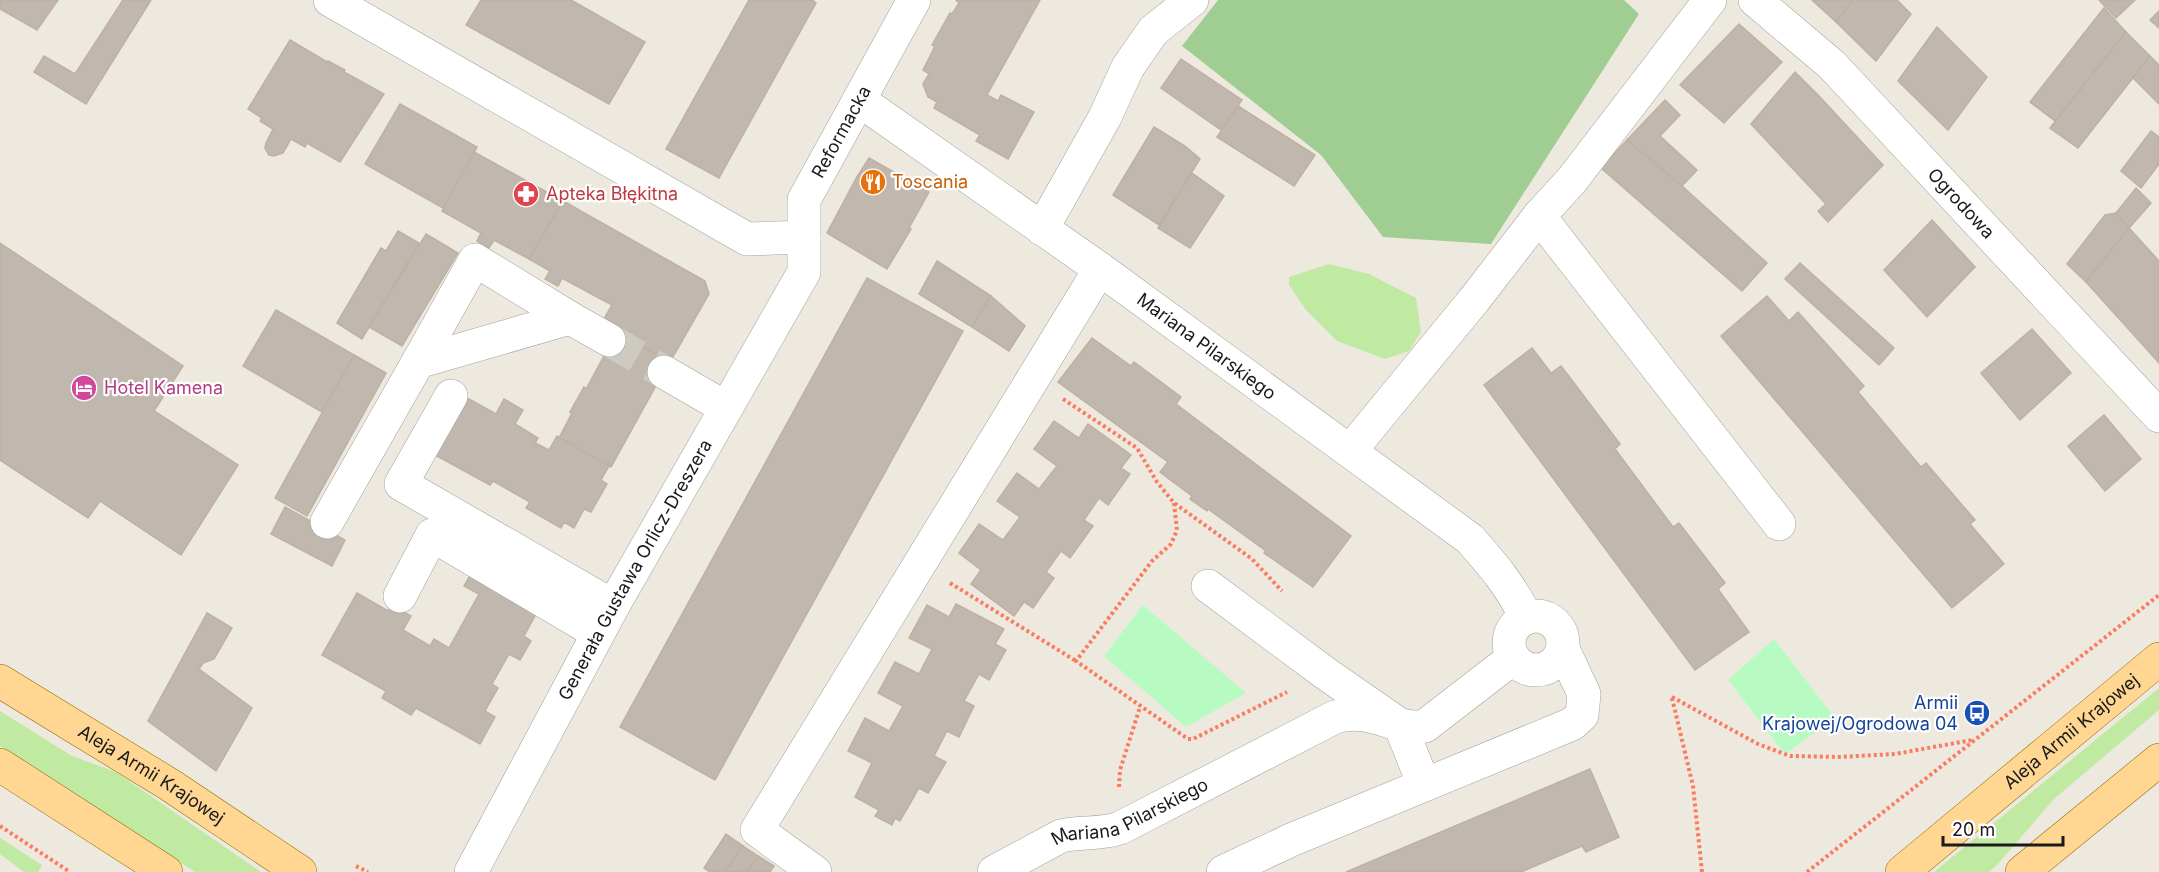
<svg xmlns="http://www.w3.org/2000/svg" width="2159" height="872" viewBox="0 0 2159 872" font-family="Inter,sans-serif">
<rect width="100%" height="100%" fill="#ede9df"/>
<g fill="#c0eaa2">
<polygon points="1329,264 1369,274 1416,298 1421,332 1409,351 1385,359 1337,341 1306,310 1289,285 1289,277"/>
<polygon points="2159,688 2159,710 2054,799 1997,865 1989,872 1934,872"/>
<polygon points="0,711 72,756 116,772 261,872 195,872 0,746"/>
<polygon points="0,838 42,865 38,872 24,872 0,854"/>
</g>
<polygon fill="#a0ce92" points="1218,0 1624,0 1639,14 1491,244 1383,237 1321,155 1182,46"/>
<g fill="#b8fbc2">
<polygon points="1143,605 1246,693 1186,727 1104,656"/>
<polygon points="1774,639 1835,718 1785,754 1728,680"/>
</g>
<g fill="#c0b8af" stroke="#bfb0a1" stroke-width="1.5">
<polygon points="0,0 58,0 37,30 0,9"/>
<polygon points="123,0 151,0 86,104 34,72 44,56 75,74"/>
<polygon points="481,0 571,0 645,42 609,104 466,25"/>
<polygon points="749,0 812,0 816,3 719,178 666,149"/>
<polygon points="956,0 1040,0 987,95 998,101 1001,95 1034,112 1008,159 976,141 980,135 934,108 937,102 928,97 923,84 929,74 923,70 935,46 932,45 950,13 952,14 959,3"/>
<polygon points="1812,0 1853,0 1836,22"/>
<polygon points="1853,0 1897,0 1911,14 1876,61 1836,22"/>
<polygon points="2099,0 2135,0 2116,18"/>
<polygon points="2104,8 2126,32 2055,121 2030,102"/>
<polygon points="2159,11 2159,28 2150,20"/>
<polygon points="1739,24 1782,62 1724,123 1680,85"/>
<polygon points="1937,27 1987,77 1948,130 1898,81"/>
<polygon points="2126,32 2150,56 2078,148 2050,128"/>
<polygon points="290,40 327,62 328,61 345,70 344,72 384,94 340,162 307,143 305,147 291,139 283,153 274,156 269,155 265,148 266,143 273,129 260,121 262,118 248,109"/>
<polygon points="2150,56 2159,65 2159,104 2133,78"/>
<polygon points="1181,59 1242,100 1221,130 1161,88"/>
<polygon points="1795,72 1819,96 1883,165 1828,222 1818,211 1826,204 1751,124"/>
<polygon points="1665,100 1680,115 1660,136 1697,170 1682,186 1627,140"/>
<polygon points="400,104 477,147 443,208 365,164"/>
<polygon points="1238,106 1315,155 1294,186 1217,137"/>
<polygon points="1154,127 1185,146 1200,159 1159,225 1113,195"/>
<polygon points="2151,131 2159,137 2159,164 2141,188 2121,171"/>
<polygon points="1627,140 1682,186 1767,263 1742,291 1601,168"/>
<polygon points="474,152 563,201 529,259 494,240 489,248 477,241 481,233 442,211"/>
<polygon points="869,158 929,192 909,228 911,229 887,269 827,233 857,177"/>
<polygon points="1192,173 1224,196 1190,248 1158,228"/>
<polygon points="2136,188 2151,203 2129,228 2116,213"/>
<polygon points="563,201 705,281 709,294 670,362 601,324 612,305 562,278 558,286 545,279 550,271 529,259"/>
<polygon points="2116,213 2129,228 2086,282 2067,264 2105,215"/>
<polygon points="1932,220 1975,267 1927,317 1884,270"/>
<polygon points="2129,228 2159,261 2159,363 2086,282"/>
<polygon points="398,231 419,243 362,339 337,323 381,248 386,251"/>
<polygon points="426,234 458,253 402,346 369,327"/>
<polygon points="0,243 183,366 154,411 238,465 181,555 100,501 88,518 0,460"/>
<polygon points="937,261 991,296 972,327 919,294"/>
<polygon points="1800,263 1894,348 1879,365 1785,279"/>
<polygon points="867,278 963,331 715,780 620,727"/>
<polygon points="991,296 1025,326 1009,351 972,327"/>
<polygon points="1767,296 1789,321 1798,312 1864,386 1858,392 1921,467 1926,463 1975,520 1970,524 2004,564 1952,608 1721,336"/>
<polygon points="276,310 354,355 322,412 243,366"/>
<polygon points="2032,329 2071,373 2020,420 1981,373"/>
<polygon points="615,331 669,362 611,467 559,438 572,413 570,412 584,387 586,389 604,356 602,354"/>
<polygon points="1092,338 1131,366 1134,362 1181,397 1176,404 1351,536 1313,587 1264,553 1266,551 1208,509 1207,511 1190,499 1192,496 1160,472 1168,462 1058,382"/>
<polygon points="1532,348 1551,373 1561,366 1574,383 1620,444 1615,449 1673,527 1679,523 1725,583 1718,589 1749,632 1695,670 1484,385"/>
<polygon points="354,355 386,373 307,516 275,498"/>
<polygon points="467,398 496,414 504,399 523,410 515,424 538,438 535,443 549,450 557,436 609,466 601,480 607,484 591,512 584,509 574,528 564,522 561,528 526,508 530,502 493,481 490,485 435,455"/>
<polygon points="2104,415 2141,459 2105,491 2068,446"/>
<polygon points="1054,421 1079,438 1088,424 1131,455 1121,468 1130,474 1108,505 1099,498 1084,520 1093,526 1070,558 1061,551 1046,572 1054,578 1033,608 1024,602 1014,616 971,584 981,570 959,553 979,524 1003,540 1020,517 997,501 1017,473 1039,489 1057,466 1034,449"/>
<polygon points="285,507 345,540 332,566 271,534"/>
<polygon points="475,567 541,605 524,636 531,641 520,660 509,654 492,684 498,688 485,711 495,717 480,744 416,708 411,715 382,698 386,691 322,655 357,593 388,611 391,605 411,616 403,630 430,646 434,639 449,648 479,594 464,586"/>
<polygon points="956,604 1004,629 995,644 1006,650 989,680 979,674 964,701 974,706 959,737 947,731 934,756 946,762 928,793 919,788 900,821 895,818 892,825 875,816 879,810 855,797 872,763 848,751 865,718 889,731 903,706 878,693 895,662 919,674 932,649 909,638 927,605 949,617"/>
<polygon points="207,613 232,628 214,659 203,663 199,669 252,708 216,771 148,721"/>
<polygon points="1590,769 1619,837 1586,852 1582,846 1521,872 1346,872"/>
<polygon points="726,834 743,846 725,872 710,872 704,868"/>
<polygon points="743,846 758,856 747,872 725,872"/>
<polygon points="758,856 774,866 770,872 747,872"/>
</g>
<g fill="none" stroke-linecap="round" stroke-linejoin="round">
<polyline stroke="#cdcac1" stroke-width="33" stroke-dasharray="33 16" stroke-linecap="butt" points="609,340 664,372"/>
<g stroke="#a1a1a1" stroke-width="34">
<g id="minor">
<polyline points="330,0 747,239 804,237"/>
<path id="s1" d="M1755 0 1832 65 2159 416"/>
<path id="s2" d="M859 100 1100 269 1470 539C1492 564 1512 587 1526 618"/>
<polyline points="1539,216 1779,524"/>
<polyline points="1042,229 1105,117 1128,67 1153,31 1192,0"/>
<polyline points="418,362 475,260 570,318"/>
<polyline points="664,372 726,408"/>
<polyline points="451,396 401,484 613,606"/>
<polyline points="1350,451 1474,300 1539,216 1572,180 1710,0"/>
<polyline points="327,522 418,362 570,318 609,340"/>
<polyline points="1208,586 1325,673 1400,725 1424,785"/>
<polyline points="400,596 432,535 598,633"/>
<circle cx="1536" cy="643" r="27"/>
<path id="s3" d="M471 872 613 606 804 272V200L914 0"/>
<polyline points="815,872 757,830 1100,269"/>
<path id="s4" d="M994 872 1061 836C1081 831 1100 835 1120 828L1335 717C1374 706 1394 732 1425 726L1513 658"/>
<polyline points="1223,872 1291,840 1572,724 1582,715 1584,694 1563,649"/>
</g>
</g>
<g stroke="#916b00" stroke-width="34">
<g id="major">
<path id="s5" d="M0 681 170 785 300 872"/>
<polyline points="0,765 166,872"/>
<path id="s6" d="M1902 872 2159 659"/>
<polyline points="2022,872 2159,760"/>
</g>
</g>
<g stroke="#fe7a5f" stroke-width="4" stroke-dasharray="3 3" stroke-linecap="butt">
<polyline points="1063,399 1137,448 1157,482 1174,503 1252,559 1282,591"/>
<polyline points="1174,503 1177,530 1171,544 1152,561 1076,661 1188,739 1193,739 1287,692"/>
<polyline points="950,583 1076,661"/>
<polyline points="1672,697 1758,744 1790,756 1838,757 1895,754 1972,740"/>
<polyline points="1672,698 1693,786 1702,872"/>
<polyline points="1119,787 1120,770 1140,707"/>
<polyline points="0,826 70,872"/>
<polyline points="356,866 368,872"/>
<polyline points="1807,872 2159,595"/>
</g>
<use href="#minor" stroke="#fff" stroke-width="33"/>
<use href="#major" stroke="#ffd792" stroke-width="33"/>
</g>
<defs>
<g id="restaurant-disc" transform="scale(1.35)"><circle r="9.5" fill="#e8710a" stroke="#fff"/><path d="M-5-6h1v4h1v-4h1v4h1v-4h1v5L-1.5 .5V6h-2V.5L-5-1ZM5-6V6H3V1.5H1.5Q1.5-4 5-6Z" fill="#fff"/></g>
<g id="pharmacy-disc" transform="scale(1.35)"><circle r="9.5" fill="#e0444e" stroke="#fff"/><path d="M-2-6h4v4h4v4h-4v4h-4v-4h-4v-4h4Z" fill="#fff"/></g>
<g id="hotel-disc" transform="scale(1.35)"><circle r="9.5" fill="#d1479c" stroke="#fff"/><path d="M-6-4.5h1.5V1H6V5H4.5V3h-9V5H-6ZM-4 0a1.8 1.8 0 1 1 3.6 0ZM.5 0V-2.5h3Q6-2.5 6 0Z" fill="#fff"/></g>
<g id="bus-disc" transform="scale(1.35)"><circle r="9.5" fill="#1a4fb4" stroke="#fff"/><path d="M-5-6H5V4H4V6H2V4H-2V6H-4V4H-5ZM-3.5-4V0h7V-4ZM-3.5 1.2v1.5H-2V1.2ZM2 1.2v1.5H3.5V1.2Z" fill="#fff"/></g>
</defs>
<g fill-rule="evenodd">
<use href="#restaurant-disc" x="873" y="182"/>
<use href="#pharmacy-disc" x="526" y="194"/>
<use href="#hotel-disc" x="84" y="388"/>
<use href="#bus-disc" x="1977" y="713"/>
</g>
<g text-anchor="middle" stroke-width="4.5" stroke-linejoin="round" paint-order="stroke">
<g font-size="18" fill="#1a1a1a" stroke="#fff">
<text dy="6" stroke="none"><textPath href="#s3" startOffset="836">Reformacka</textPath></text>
<text dy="6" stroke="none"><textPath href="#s1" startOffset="290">Ogrodowa</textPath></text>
<text dy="6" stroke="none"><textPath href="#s2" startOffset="426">Mariana Pilarskiego</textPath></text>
<text dy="6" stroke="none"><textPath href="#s3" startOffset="344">Generała Gustawa Orlicz-Dreszera</textPath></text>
<text dy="6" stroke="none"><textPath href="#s6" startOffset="220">Aleja Armii Krajowej</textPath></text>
<text dy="6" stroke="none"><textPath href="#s5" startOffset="178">Aleja Armii Krajowej</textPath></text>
<text dy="6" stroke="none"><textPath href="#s4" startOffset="150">Mariana Pilarskiego</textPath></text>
</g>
<g font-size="18" fill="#c56008" stroke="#fff" text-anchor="start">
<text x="892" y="188">Toscania</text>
</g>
<g font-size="18" fill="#be3a42" stroke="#fff" text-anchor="start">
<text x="546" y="200">Apteka Błękitna</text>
</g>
<g font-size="18" fill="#b23c85" stroke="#fff" text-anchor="start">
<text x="104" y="394">Hotel Kamena</text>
</g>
<g font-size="18" fill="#164399" stroke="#fff" text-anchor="end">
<text x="1958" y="709">Armii<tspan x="1958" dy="21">Krajowej/Ogrodowa 04</tspan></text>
</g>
</g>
<path d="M1943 836v9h120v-9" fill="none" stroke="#1a1a1a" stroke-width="3"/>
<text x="1952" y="836" font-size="18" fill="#1a1a1a" stroke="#ffffff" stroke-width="4.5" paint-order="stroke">20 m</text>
</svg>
